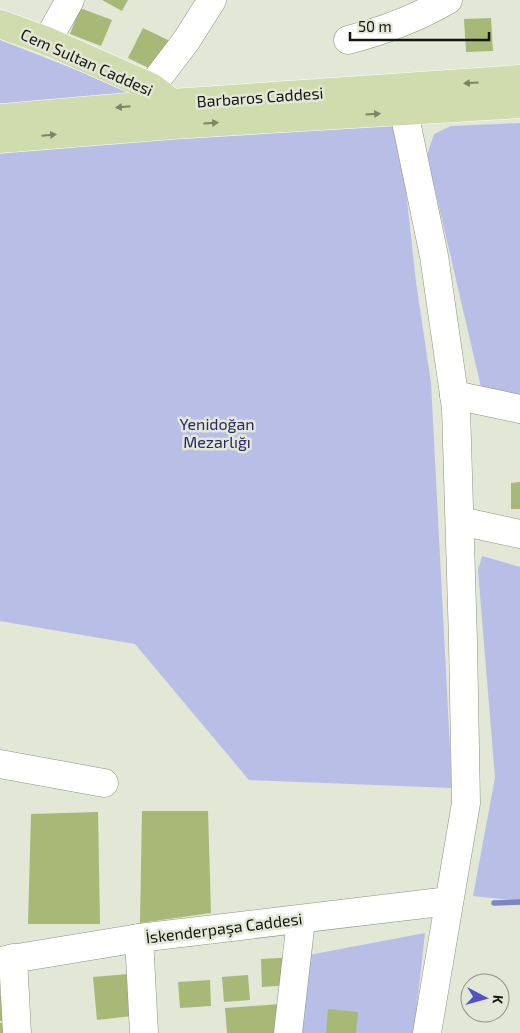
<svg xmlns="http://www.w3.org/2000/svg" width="520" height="1033" viewBox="0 0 520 1033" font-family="'Exo 2',sans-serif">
<rect width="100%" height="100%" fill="#e2e7d6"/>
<g fill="#b8bee6">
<polygon points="0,40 135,93 0,104"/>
<polygon points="398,118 416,282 431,383 452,788 249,780 135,644 0,621 0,148"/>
<polygon points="520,123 520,399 481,387 427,155 434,134 451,126"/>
<polygon points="482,556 520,567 520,901 473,896 495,778 478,570"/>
<polygon points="425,933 414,1033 301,1033 309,955"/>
</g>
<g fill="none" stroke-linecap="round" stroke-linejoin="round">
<polyline stroke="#7e85c0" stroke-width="5.5" points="494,903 520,902"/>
</g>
<g fill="#a8b877">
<polygon points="102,0 128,0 122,11"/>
<polygon points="80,8 112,20 101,46 70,34"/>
<polygon points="491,18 493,51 466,52 464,19"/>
<polygon points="143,28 170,41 155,71 128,58"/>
<polygon points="520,482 520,509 511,509 511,483"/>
<polygon points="142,811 208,811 211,913 140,923"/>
<polygon points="98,812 100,924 28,924 31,814"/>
<polygon points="295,957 291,985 262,987 261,959"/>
<polygon points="128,974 132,1016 97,1020 93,977"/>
<polygon points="248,975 250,1000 224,1002 222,977"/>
<polygon points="210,980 211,1006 180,1008 178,982"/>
<polygon points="7,995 9,1020 0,1021 0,996"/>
<polygon points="280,1004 277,1033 227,1033 225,1008"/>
<polygon points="328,1009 358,1012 356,1033 326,1033"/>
<polygon points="9,1022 10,1033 0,1033 0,1023"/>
</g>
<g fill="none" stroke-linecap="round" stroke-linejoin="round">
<g stroke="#8f9383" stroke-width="29">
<g id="minor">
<path d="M348 40C383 31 417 18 448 0"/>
<polyline points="47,41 70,0"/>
<polyline points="151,87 186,41 212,0"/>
<polyline points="404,112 434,256 456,408 463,641 466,803 427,1033"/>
<polyline points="454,395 520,409"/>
<polyline points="460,521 520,534"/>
<polyline points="0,764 104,783"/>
<polyline points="139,938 144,1033"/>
<polyline points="13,958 17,1033"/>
<polyline points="0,961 139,938 449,901"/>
<polyline points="288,1033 301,920"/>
</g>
</g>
<g stroke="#fff" stroke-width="29">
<g id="major">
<polyline points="0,24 47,41 151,87 172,103"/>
<polyline points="0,118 172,103 520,79"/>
<polyline points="0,139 173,125 520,104"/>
</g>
</g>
<use href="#minor" stroke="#fff" stroke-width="28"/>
<use href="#major" stroke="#d0dcad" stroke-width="28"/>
</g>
<defs><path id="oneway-solid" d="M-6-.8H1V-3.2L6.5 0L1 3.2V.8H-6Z" transform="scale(1.25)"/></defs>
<g fill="#7c8367">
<use href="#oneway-solid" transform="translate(471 83) rotate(176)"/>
<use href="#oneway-solid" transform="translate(123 107) rotate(175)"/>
<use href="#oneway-solid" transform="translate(373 114) rotate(-3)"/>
<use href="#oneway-solid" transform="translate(211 123) rotate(-3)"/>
<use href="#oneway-solid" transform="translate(49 135) rotate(-5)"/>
</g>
<g text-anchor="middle" stroke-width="5" stroke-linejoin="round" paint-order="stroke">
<g font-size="16" fill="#151611" stroke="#e2e7d6">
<text transform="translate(87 62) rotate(24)" y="6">Cem Sultan Caddesi</text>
<text transform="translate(260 97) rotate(-4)" y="6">Barbaros Caddesi</text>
<text transform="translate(224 928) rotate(-7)" y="6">İskenderpaşa Caddesi</text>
</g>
<g font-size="16" fill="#28266d" stroke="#e2e7d6">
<text x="217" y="430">Yenidoğan<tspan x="217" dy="18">Mezarlığı</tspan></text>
</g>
</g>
<g transform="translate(485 998) rotate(96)"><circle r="24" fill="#e2e7d6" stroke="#909387"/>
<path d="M0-4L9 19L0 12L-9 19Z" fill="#5451c8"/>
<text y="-8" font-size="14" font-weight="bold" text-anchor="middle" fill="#151611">K</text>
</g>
<path d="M350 32v8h139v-8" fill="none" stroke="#151611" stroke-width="2.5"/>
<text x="358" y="32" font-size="15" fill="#151611" stroke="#e2e7d6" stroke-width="4" paint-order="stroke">50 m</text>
</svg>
